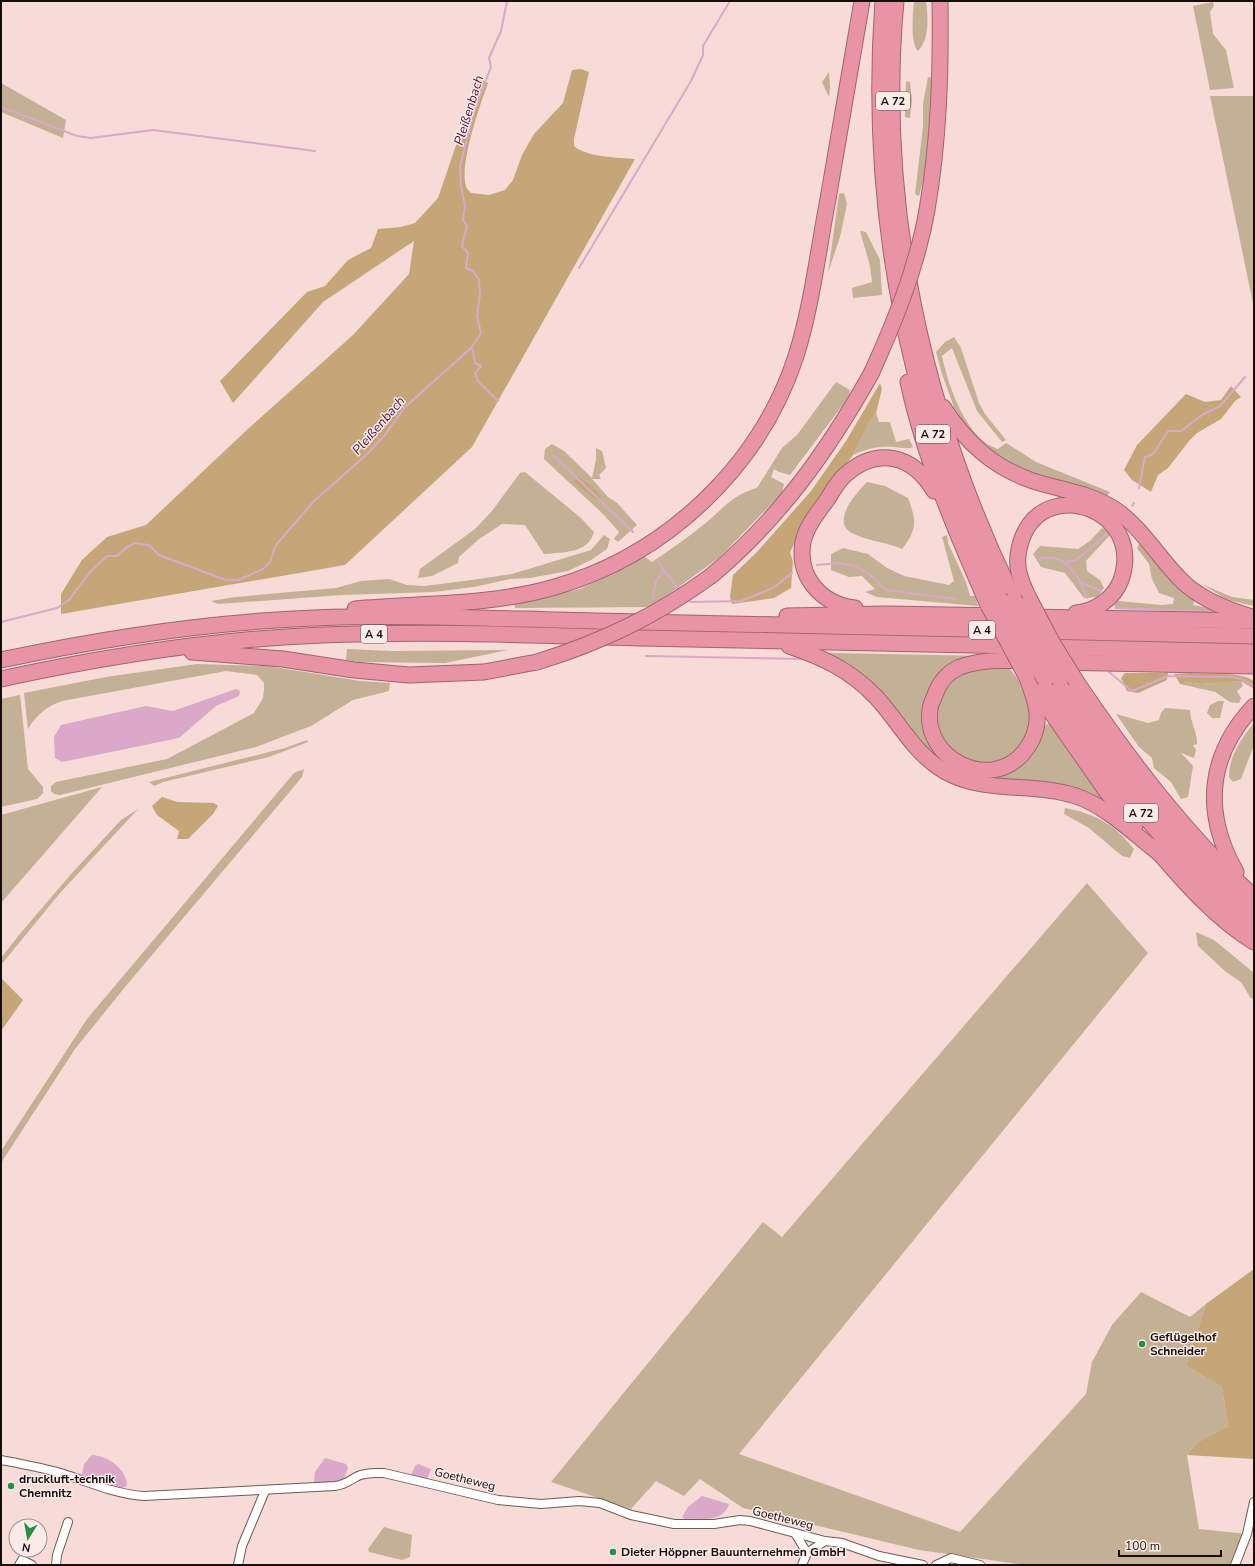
<svg xmlns="http://www.w3.org/2000/svg" width="1255" height="1566" viewBox="0 0 1255 1566" font-family="'Nunito Sans',sans-serif">
<rect width="100%" height="100%" fill="#f6dbd7"/>
<g fill="#c4b094">
<path d="M914 1H926C928 17 930 39 918 51 910 43 913 12 914 1Z"/>
<polygon points="1213,2 1214,6 1210,12 1213,34 1226,50 1234,88 1210,90 1193,6"/>
<polygon points="829,72 830,88 829,97 822,82"/>
<path d="M928 77 932 78C933 118 930 159 919 196L915 194 923 127V104Z"/>
<polygon points="906,81 910,82 912,100 910,118 905,117"/>
<polygon points="1,83 66,120 63,138 1,112"/>
<polygon points="1210,96 1254,96 1254,308"/>
<polygon points="844,193 847,204 840,237 828,273 839,194"/>
<polygon points="860,231 866,232 880,260 882,295 853,298 852,288 872,282 870,266"/>
<path d="M954 337 961 348 979 403 985 414 1006 440 1002 442 977 411 952 348 942 356C948 386 967 440 998 449L1006 443 1036 462 1110 492 1107 496 1056 479 1032 474 997 458 971 436 954 407 942 374 936 352 945 342Z"/>
<path d="M836 382 850 390 848 398 790 475 779 472 774 469 771 477 784 484 782 493 720 557 651 607 515 608 514 603 580 589 644 556 652 562C669 550 686 539 702 526 721 511 733 494 757 488L782 448 797 435Z"/>
<path d="M876 413 879 422H890L896 442 909 439 913 447C906 450 901 447 894 447 880 445 866 449 853 455L870 421Z"/>
<polygon points="552,444 564,451 592,478 596,460 596,448 602,451 606,468 599,475 601,479 592,479 608,497 617,503 637,525 618,542 614,539 619,532 604,515 544,459 545,449"/>
<path d="M525 472 581 518 594 532C588 554 563 552 544 554L525 525 502 524 479 539 459 557 458 563 432 576 418 578 420 569 475 529 492 511 520 473Z"/>
<path d="M867 482 885 486 908 498C916 520 918 529 902 549 887 542 867 541 852 533 830 522 857 492 867 482Z"/>
<polygon points="1102,528 1108,531 1110,535 1086,561 1087,571 1100,580 1104,588 1098,597 1084,598 1065,573 1041,567 1033,554 1040,546 1078,549 1090,541"/>
<polygon points="604,535 610,539 607,549 591,560 568,571 530,578 510,579 474,587 433,592 342,595 218,604 211,601 235,597 336,588 361,581 389,579 407,585 425,586 479,579 512,574 591,550"/>
<polygon points="947,535 948,543 966,582 970,596 975,596 978,606 877,597 865,592 875,589 862,576 849,577 831,570 831,554 843,548 868,554 887,568 904,576 949,585 954,581 942,537"/>
<polygon points="1140,542 1195,599 1193,605 1210,608 1212,613 1172,614 1160,610 1119,609 1114,606 1118,601 1161,605 1173,604 1174,598 1159,593 1152,579 1149,564 1137,548"/>
<polygon points="1202,584 1232,597 1254,600 1254,606 1227,600"/>
<polygon points="347,649 391,651 508,650 445,663 358,662 346,660"/>
<polygon points="829,653 990,656 943,671 931,742 987,775 1040,728 1049,723 1111,806 958,771 936,757 829,655"/>
<path d="M197 664 268 666 360 681 390 683 389 691 353 700 311 726 256 747 60 795 54 794 51 791V786L56 782 167 759 254 713 263 698 264 689V683L257 675 226 671 62 701C46 707 37 714 28 729L24 693 106 677Z"/>
<polygon points="992,665 1010,669 1026,690 1031,725 1025,742 1011,757 994,765 962,762 936,731 937,698 955,675"/>
<polygon points="1241,681 1243,686 1237,691 1241,698 1239,703 1230,702 1215,692 1180,684 1186,682 1201,684"/>
<polygon points="20,695 28,769 43,787 43,793 37,799 1,807 1,699"/>
<polygon points="1218,701 1224,701 1220,718 1212,718 1207,713 1210,705"/>
<path d="M1165 708 1190 710C1190 722 1198 734 1197 744L1193 745 1196 750 1194 758 1181 753 1193 766 1188 797 1181 799 1171 782 1154 768 1152 758 1139 747 1116 714 1148 723 1159 720 1161 713Z"/>
<path d="M1254 723V745L1241 779 1233 782 1229 777C1229 756 1241 739 1254 723Z"/>
<polygon points="307,740 308,742 269,757 163,782 154,786 149,782 285,748"/>
<polygon points="304,769 302,777 287,795 125,987 75,1049 1,1163 1,1151 87,1019 294,773"/>
<polygon points="102,787 1,903 1,815"/>
<path d="M1065 808C1096 814 1114 824 1134 849L1130 858 1122 856 1089 828 1064 814Z"/>
<polygon points="138,809 60,893 1,965 1,958 19,935 72,873 121,820"/>
<polygon points="1087,883 1148,953 739,1454 960,1532 1086,1394 1092,1362 1112,1325 1141,1292 1190,1317 1206,1304 1186,1366 1222,1387 1228,1426 1198,1442 1187,1455 1199,1529 1247,1534 1229,1565 1026,1565 919,1550 743,1508 700,1479 684,1496 656,1481 631,1509 551,1482 763,1222 782,1237"/>
<polygon points="1196,932 1214,940 1254,973 1254,1000 1250,997 1241,982 1226,972 1198,946"/>
<polygon points="384,1527 412,1535 410,1557 402,1560 369,1552 368,1549"/>
</g>
<g fill="#c5a678">
<path d="M581 69 589 72 574 139V146C586 157 619 158 635 159L472 447 345 565 61 614V594L82 560 107 537 146 525 250 427 353 335 409 274 414 241 323 302 233 403 220 381 307 292 325 286 348 260 371 248 378 229 401 227 415 223 438 198 479 78 488 83C480 105 459 164 466 186 466 188 469 191 471 193L489 195 505 190 513 180 522 155 534 134 563 103 572 70Z"/>
<polygon points="880,383 882,389 876,413 870,421 853,455 836,477 799,535 790,552 793,562 791,588 774,598 732,604 730,597 733,575 757,552 811,491 846,441"/>
<polygon points="1231,386 1241,397 1235,401 1221,419 1197,433 1189,441 1168,468 1158,475 1151,492 1132,480 1124,470 1137,445 1186,394 1205,402 1221,400"/>
<path d="M579 477 596 490 601 497 597 500C588 493 580 489 573 481Z"/>
<polygon points="1125,673 1168,673 1167,680 1138,693 1127,691 1121,678"/>
<path d="M1190 673C1208 675 1239 671 1254 681V689L1241 681 1201 684 1186 682 1180 684 1174 674Z"/>
<polygon points="162,797 177,802 214,803 218,806 213,814 188,839 177,839 179,831 157,815 152,806"/>
<polygon points="1,978 23,1000 1,1031"/>
<polygon points="1254,1269 1254,1459 1187,1455 1198,1442 1228,1426 1222,1387 1186,1366 1206,1304"/>
</g>
<g fill="#daa8c8">
<polygon points="236,689 240,691 239,696 216,706 179,738 62,762 55,758 54,737 61,725 146,706 173,711"/>
<path d="M92 1455C108 1456 127 1469 127 1486L122 1488 82 1475 84 1464Z"/>
<polygon points="325,1458 346,1464 348,1468 344,1478 340,1481 318,1483 314,1482 315,1472"/>
<polygon points="418,1464 431,1469 427,1479 411,1475 415,1466"/>
<path d="M702 1496 729 1504C723 1523 701 1518 685 1519L682 1517 688 1507Z"/>
</g>
<g fill="none" stroke-linecap="round" stroke-linejoin="round">
<g stroke="#daa8c8" stroke-width="2">
<polyline points="1,107 77,136 91,138 153,130 315,151"/>
<polyline points="579,268 691,81 703,55 703,46 730,1"/>
<polyline points="472,347 475,363 481,366 475,373 478,381 498,401"/>
<polyline points="553,455 633,532"/>
<polyline points="1139,488 1145,457 1153,454 1168,431 1181,431 1202,415 1220,406 1245,377"/>
<polyline points="1132,506 1134,503"/>
<path d="M1039 559C1067 552 1079 576 1087 598"/>
<polyline points="658,562 680,591"/>
<polyline points="1066,562 1076,560 1107,534"/>
<polyline points="817,565 840,563 855,566 869,574 886,590 956,599"/>
<polyline points="1082,583 1101,591"/>
<polyline points="1221,597 1229,601"/>
<polyline points="652,599 656,581 664,570"/>
<polyline points="686,600 692,602 741,601 773,588 792,573"/>
<polyline points="1115,608 1214,612"/>
<polyline points="1,622 57,608 69,600 90,572 107,556 117,556 127,547 135,543 149,545 159,555 226,580 239,580 263,569 270,562 276,545 313,502 366,455 385,435 404,408 472,347 481,333 477,316 480,294 479,280 473,271 466,268 468,253 462,246 467,226 463,220 465,205 461,187 460,166 474,112 491,67 489,58 501,31 507,1"/>
<polyline points="646,656 804,659"/>
<polyline points="1109,672 1132,691 1168,676 1231,677 1242,679 1254,686"/>
</g>
<g stroke="#715a56" stroke-width="10">
<g id="street">
<path d="M1 1460C22 1464 44 1468 64 1474 91 1483 115 1494 144 1496L335 1486C345 1485 350 1480 358 1476 366 1472 375 1473 384 1473L498 1500 541 1504 579 1501 600 1503 631 1515 674 1524H714L740 1520 750 1521 825 1541 842 1543 879 1556 923 1565"/>
<polyline points="795,1533 807,1553 802,1565"/>
<polyline points="807,1553 825,1541"/>
<polyline points="19,1565 22,1560 32,1565"/>
<polyline points="56,1565 57,1555 68,1522"/>
<polyline points="238,1565 242,1546 265,1491"/>
<polyline points="936,1565 951,1558 980,1565"/>
<polyline points="1235,1565 1247,1534 1254,1502"/>
</g>
</g>
<g stroke="#9f6471" stroke-width="17">
<g id="highway">
<path d="M883 1C871 163 893 325 947 478 962 519 981 558 999 597"/>
<path d="M896 1C877 207 924 415 1014 599"/>
<path d="M927 210C939 140 941 72 940 1"/>
<path d="M908 382C925 460 956 532 988 605"/>
<path d="M943 407C966 442 992 467 1033 481 1061 490 1091 493 1116 510 1143 529 1160 560 1184 583 1203 600 1228 610 1252 617"/>
<path d="M711 576C780 518 827 452 871 374"/>
<path d="M1030 600C1018 577 1013 561 1023 536 1048 476 1145 510 1121 580 1114 599 1095 611 1076 613"/>
<path d="M855 608C821 604 797 577 803 542 806 527 818 512 827 500 832 492 838 481 845 475 877 446 913 455 934 491"/>
<path d="M355 609C421 603 490 606 555 587 666 555 760 467 796 356 812 305 818 251 828 199 839 133 851 67 862 1"/>
<polyline points="787,616 886,614 1005,616"/>
<polyline points="1027,617 1254,621"/>
<polyline points="1035,631 1254,636"/>
<path d="M789 646C824 658 850 670 876 697 900 723 914 754 946 772 986 794 1033 782 1076 796 1108 807 1134 834 1160 854"/>
<polyline points="1045,647 1254,652"/>
<polyline points="192,652 283,659 354,670 409,675 484,672 537,662"/>
<path d="M1 660C104 638 209 622 314 618 408 614 501 619 595 621 734 624 874 627 1013 630"/>
<polyline points="1054,662 1254,666"/>
<path d="M1027 678C1038 706 1044 727 1024 752 991 793 923 759 930 710 930 705 933 700 935 695 939 683 948 672 960 667 982 659 1007 660 1030 661"/>
<path d="M1 679C107 656 213 639 322 635 428 631 534 635 640 638 767 641 894 644 1021 646"/>
<path d="M1045 680C1104 772 1173 856 1253 931"/>
<path d="M1060 681C1097 735 1135 790 1179 839 1202 865 1228 889 1254 914"/>
<path d="M1076 681C1128 758 1185 834 1254 897"/>
<polyline points="1037,692 1106,791 1135,826"/>
<path d="M1154 847C1183 881 1215 918 1254 942"/>
<path d="M1236 872C1203 813 1207 756 1254 706"/>
</g>
</g>
<use href="#street" stroke="#fff" stroke-width="8"/>
<use href="#highway" stroke="#e993a7" stroke-width="15"/>
<g stroke="#9f6471" stroke-width="17" stroke-linecap="butt">
<g id="highway-bridge">
<path d="M871 374C895 321 917 267 927 210"/>
<polyline points="999,597 1045,680"/>
<polyline points="1014,599 1060,681"/>
<polyline points="1030,600 1052,642 1076,681"/>
<polyline points="988,605 1027,678"/>
<path d="M537 662C602 642 656 616 711 576"/>
</g>
</g>
<use href="#highway-bridge" stroke="#e993a7" stroke-width="15"/>
</g>
<g fill="#268d43" stroke="#fbebe8" stroke-width="1.5">
<circle cx="1142" cy="1344" r="4"/>
<circle cx="11" cy="1486" r="4"/>
<circle cx="613" cy="1552" r="4"/>
</g>
<g text-anchor="middle" stroke-width="3" stroke-linejoin="round" paint-order="stroke">
<g fill="#fbebe8" stroke="#5b504e" stroke-width="1">
<rect x="876" y="92" width="34" height="18" rx="3"/>
<rect x="916" y="425" width="34" height="18" rx="3"/>
<rect x="969" y="621" width="26" height="18" rx="3"/>
<rect x="361" y="625" width="26" height="18" rx="3"/>
<rect x="1124" y="804" width="34" height="18" rx="3"/>
</g>
<g font-size="11" font-weight="bold" fill="#160d0c">
<text x="893" y="105">A 72</text>
<text x="933" y="438">A 72</text>
<text x="982" y="634">A 4</text>
<text x="374" y="638">A 4</text>
<text x="1141" y="817">A 72</text>
</g>
<g font-size="12" font-weight="bold" fill="#160d0c" stroke="#fbebe8" text-anchor="start">
<text x="1150" y="1341">Geflügelhof<tspan x="1150" dy="14">Schneider</tspan></text>
<text x="19" y="1483">druckluft-technik<tspan x="19" dy="14">Chemnitz</tspan></text>
<text x="621" y="1556">Dieter Höppner Bauunternehmen GmbH</text>
</g>
<g font-size="12" fill="#160d0c" stroke="#fbebe8">
<text transform="translate(465 1479) rotate(14)" y="4">Goetheweg</text>
<text transform="translate(783 1518) rotate(14)" y="4">Goetheweg</text>
</g>
<g font-size="13" font-style="italic" fill="#4b113b" stroke="#fbebe8">
<text transform="translate(468 110) rotate(-73)" y="5">Pleißenbach</text>
<text transform="translate(378 425) rotate(-49)" y="5">Pleißenbach</text>
</g>
</g>
<rect width="1255" height="1566" fill="none" stroke="#160d0c" stroke-width="4"/>
<g transform="translate(28 1538) rotate(191)"><circle r="19" fill="#fbebe8" stroke="#9f9290"/>
<path d="M0-3L7 15L0 10L-7 15Z" fill="#268d43"/>
<text y="-6" font-size="11" font-weight="bold" text-anchor="middle" fill="#160d0c">N</text>
</g>
<path d="M1119 1550v6h102v-6" fill="none" stroke="#160d0c" stroke-width="2"/>
<text x="1125" y="1550" font-size="12" fill="#160d0c" stroke="#fbebe8" stroke-width="3" paint-order="stroke">100 m</text>
</svg>
